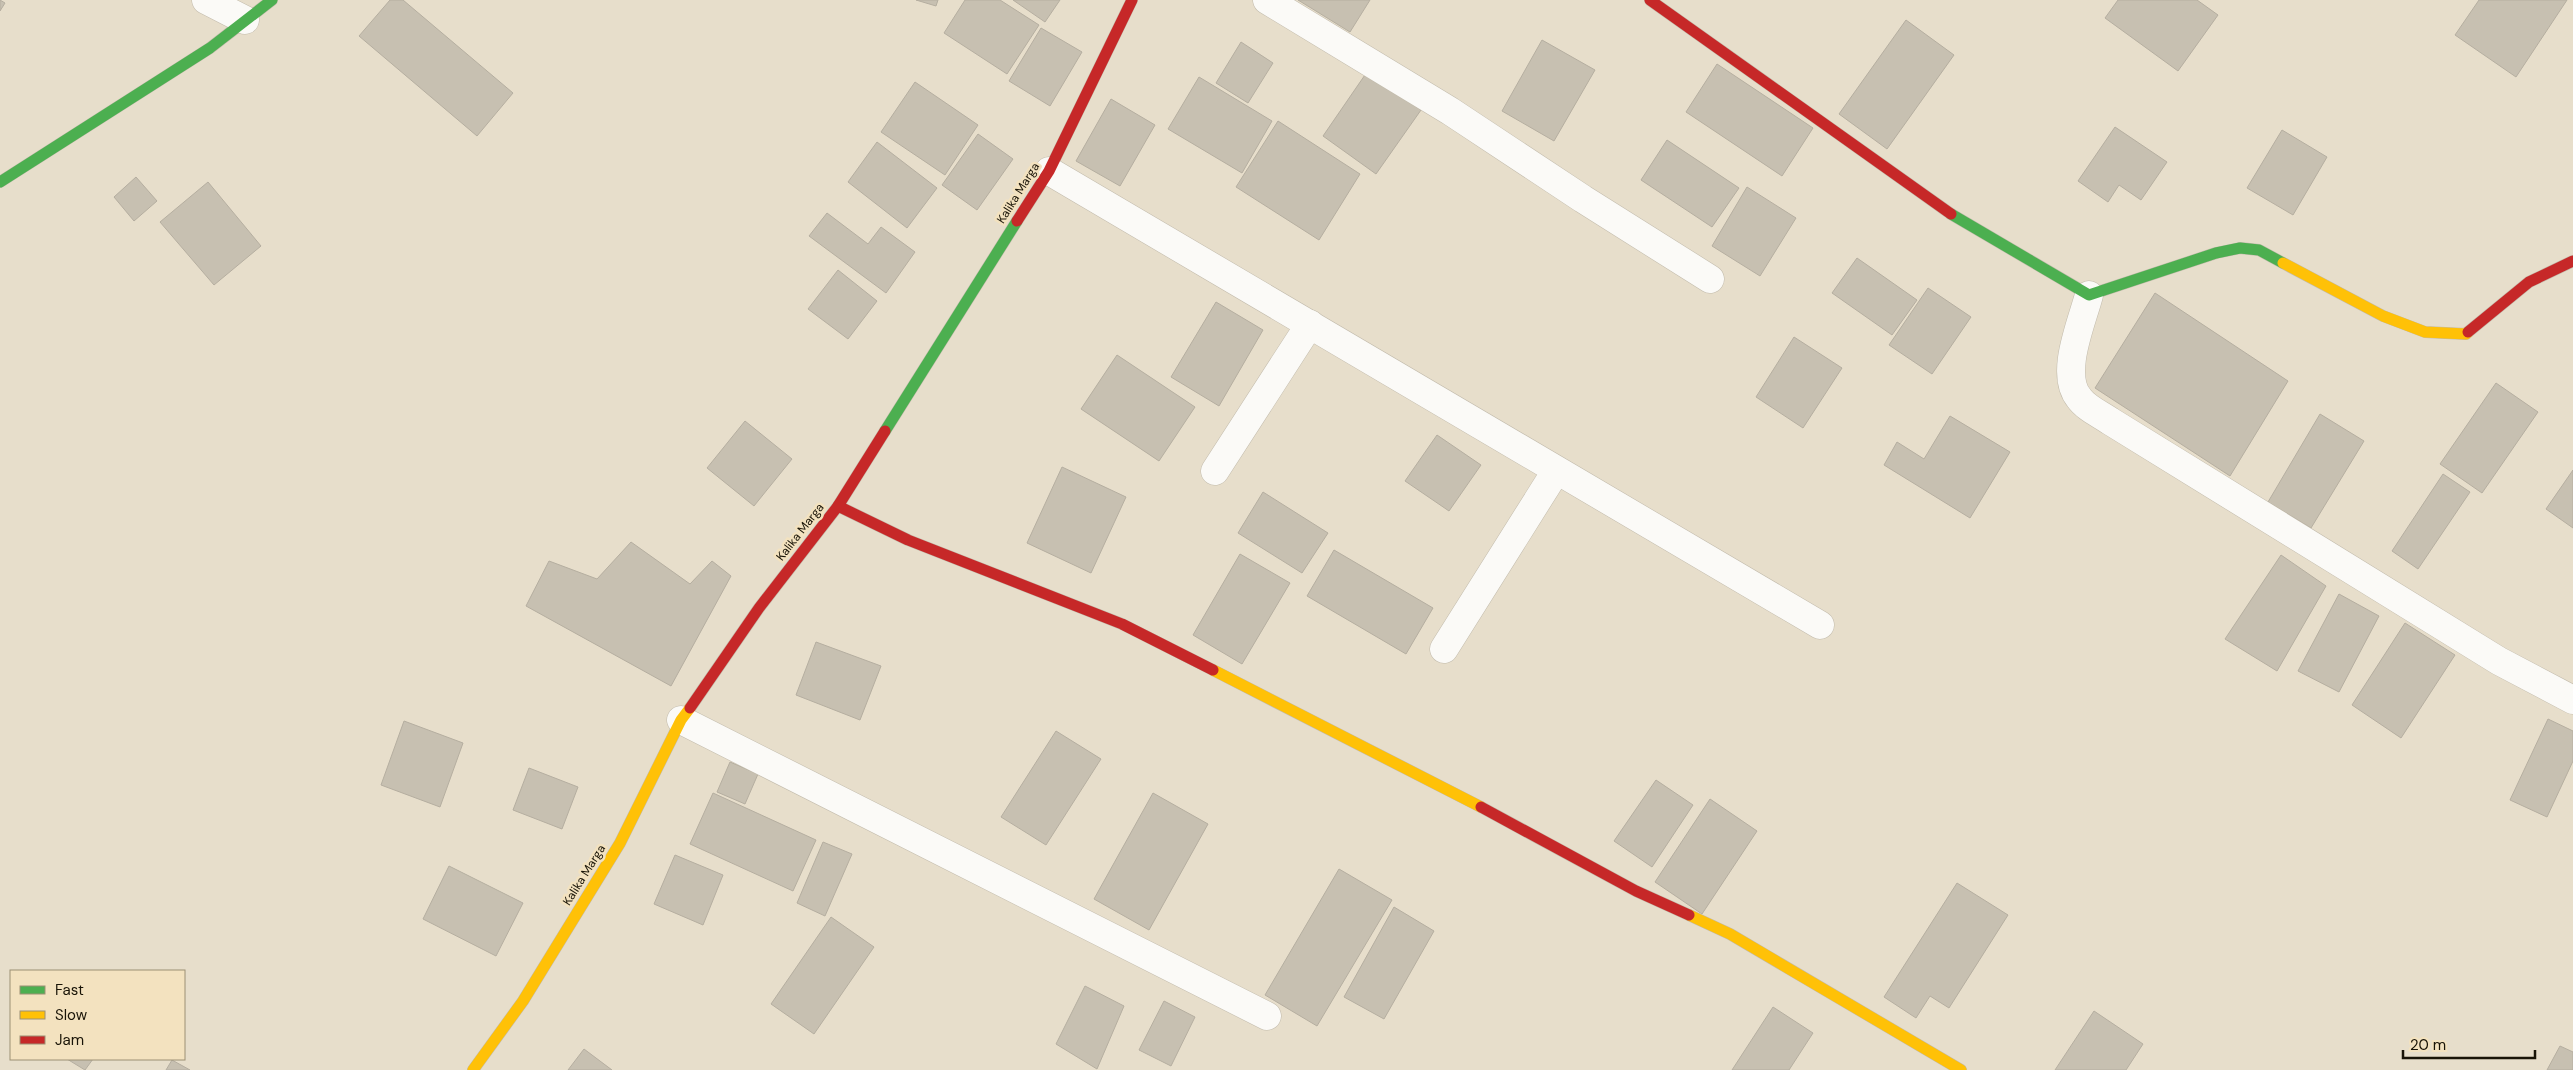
<svg xmlns="http://www.w3.org/2000/svg" width="2573" height="1070" viewBox="0 0 2573 1070" font-family="'DM Sans',sans-serif">
<rect width="100%" height="100%" fill="#e7decb"/>
<g fill="#c7c0b1" stroke="#b5aea0">
<polygon points="0,0 5,3 0,11"/>
<polygon points="390,0 403,0 513,93 477,136 359,36"/>
<polygon points="916,0 938,0 936,6"/>
<polygon points="965,0 1000,0 1039,25 1007,74 944,33"/>
<polygon points="1013,0 1060,0 1045,22"/>
<polygon points="1298,0 1370,0 1350,32"/>
<polygon points="2118,0 2197,0 2218,15 2178,71 2105,18"/>
<polygon points="2479,0 2567,0 2516,77 2455,35"/>
<polygon points="1906,20 1954,55 1887,149 1839,114"/>
<polygon points="1041,28 1082,52 1050,106 1009,81"/>
<polygon points="1542,40 1595,70 1554,141 1502,111"/>
<polygon points="1241,42 1273,63 1248,103 1216,83"/>
<polygon points="1717,64 1813,128 1782,176 1686,112"/>
<polygon points="1367,72 1421,110 1376,174 1323,136"/>
<polygon points="1199,77 1272,121 1242,173 1168,129"/>
<polygon points="915,82 978,125 945,175 881,132"/>
<polygon points="1111,99 1155,125 1120,186 1076,161"/>
<polygon points="1278,121 1360,174 1319,240 1236,187"/>
<polygon points="2115,127 2167,162 2141,200 2119,185 2108,202 2078,181"/>
<polygon points="2282,130 2327,157 2293,215 2247,188"/>
<polygon points="978,134 1013,159 977,210 942,185"/>
<polygon points="1667,140 1739,188 1712,227 1641,180"/>
<polygon points="877,142 937,188 907,228 848,182"/>
<polygon points="136,177 157,201 134,221 114,197"/>
<polygon points="208,182 261,246 214,285 160,222"/>
<polygon points="1747,187 1796,218 1760,276 1712,246"/>
<polygon points="827,213 868,244 881,227 915,252 886,293 809,236"/>
<polygon points="1857,258 1917,300 1892,335 1832,293"/>
<polygon points="838,270 877,301 848,339 808,309"/>
<polygon points="1928,288 1971,317 1932,374 1889,345"/>
<polygon points="2155,293 2288,381 2230,476 2095,388"/>
<polygon points="1216,302 1263,330 1219,406 1171,377"/>
<polygon points="1794,337 1842,368 1803,428 1756,397"/>
<polygon points="1117,355 1195,407 1159,461 1081,409"/>
<polygon points="2496,383 2538,412 2482,493 2440,464"/>
<polygon points="2320,414 2364,441 2311,528 2268,502"/>
<polygon points="1950,416 2010,452 1970,518 1884,465 1897,442 1924,459"/>
<polygon points="745,421 792,459 754,506 707,468"/>
<polygon points="1437,435 1481,465 1449,511 1405,481"/>
<polygon points="1062,467 1126,497 1091,573 1027,543"/>
<polygon points="2573,470 2573,528 2546,509"/>
<polygon points="2443,474 2470,492 2418,569 2392,551"/>
<polygon points="1263,492 1328,533 1302,573 1238,533"/>
<polygon points="631,542 690,584 712,561 731,576 671,686 526,606 549,561 597,579"/>
<polygon points="1334,550 1433,608 1406,654 1307,596"/>
<polygon points="1240,554 1290,583 1242,664 1193,635"/>
<polygon points="2281,555 2326,586 2277,671 2225,639"/>
<polygon points="2339,594 2379,616 2339,692 2298,671"/>
<polygon points="2405,623 2455,655 2401,738 2352,705"/>
<polygon points="816,642 881,666 860,720 796,695"/>
<polygon points="2548,719 2573,731 2573,761 2547,817 2510,800"/>
<polygon points="404,721 463,743 440,807 381,785"/>
<polygon points="1056,731 1101,759 1046,845 1001,817"/>
<polygon points="730,762 758,774 745,804 717,792"/>
<polygon points="529,768 578,787 562,829 513,810"/>
<polygon points="1656,780 1693,805 1652,867 1614,841"/>
<polygon points="713,793 816,840 793,891 690,844"/>
<polygon points="1153,793 1208,824 1149,930 1094,899"/>
<polygon points="1710,799 1757,831 1702,914 1655,882"/>
<polygon points="823,842 852,854 825,916 797,903"/>
<polygon points="675,855 723,875 703,925 654,904"/>
<polygon points="449,866 523,903 496,956 423,919"/>
<polygon points="1339,869 1392,900 1317,1026 1265,995"/>
<polygon points="1957,883 2008,915 1949,1008 1930,996 1916,1018 1884,997"/>
<polygon points="1394,907 1434,931 1384,1019 1344,997"/>
<polygon points="831,917 874,947 814,1034 771,1004"/>
<polygon points="1085,986 1124,1006 1097,1069 1056,1044"/>
<polygon points="1164,1001 1195,1017 1171,1066 1139,1050"/>
<polygon points="1773,1007 1813,1033 1789,1070 1732,1070"/>
<polygon points="2094,1011 2143,1044 2126,1070 2055,1070"/>
<polygon points="2560,1046 2573,1052 2573,1070 2547,1070"/>
<polygon points="584,1049 612,1070 568,1070"/>
<polygon points="67,1059 93,1059 85,1070"/>
<polygon points="172,1060 190,1070 166,1070"/>
</g>
<g fill="none" stroke-linecap="round" stroke-linejoin="round">
<g stroke="#c2bbac" stroke-width="29">
<g id="street">
<polyline points="206,0 245,20"/>
<polyline points="1267,0 1450,111 1583,199 1710,279"/>
<polyline points="1049,171 1820,625"/>
<path d="M2089 295C2082 322 2059 374 2079 398 2086 408 2100 414 2110 421L2499 661 2573 700"/>
<polyline points="1215,471 1310,324"/>
<polyline points="1444,649 1556,471"/>
<polyline points="681,720 1267,1016"/>
</g>
</g>
<g stroke="#c2bbac" stroke-width="12">
<g id="fast">
<polyline points="0,182 210,48 272,0"/>
<polyline points="1951,214 2089,295 2216,253 2240,248 2259,250 2283,263"/>
<polyline points="885,431 1017,221"/>
</g>
</g>
<g stroke="#c2bbac" stroke-width="12">
<g id="slow">
<polyline points="2283,263 2383,316 2425,332 2466,334 2468,332"/>
<polyline points="1213,670 1481,807"/>
<polyline points="1689,915 1730,934 1961,1070"/>
<polyline points="473,1070 523,1001 620,843 681,720 690,708"/>
</g>
</g>
<g stroke="#c2bbac" stroke-width="12">
<g id="jam">
<polyline points="1650,0 1951,214"/>
<polyline points="1017,221 1049,171 1132,0"/>
<polyline points="2468,332 2529,282 2573,261"/>
<polyline points="838,506 908,540 1122,624 1213,670"/>
<polyline points="690,708 759,608 838,506 885,431"/>
<polyline points="1481,807 1636,891 1689,915"/>
</g>
</g>
<use href="#street" stroke="#fbfaf7" stroke-width="28"/>
<use href="#fast" stroke="#4caf50" stroke-width="11"/>
<use href="#slow" stroke="#ffc107" stroke-width="11"/>
<use href="#jam" stroke="#c62828" stroke-width="11"/>
</g>
<g text-anchor="middle" stroke-width="5" stroke-linejoin="round" paint-order="stroke">
<g font-size="12" fill="#191407" stroke="#f3e2bf">
<text transform="translate(1018 193) rotate(-58)" y="4">Kalika Marga</text>
<text transform="translate(800 532) rotate(-52)" y="4">Kalika Marga</text>
<text transform="translate(584 875) rotate(-58)" y="4">Kalika Marga</text>
</g>
</g>
<rect x="10" y="970" width="175" height="90" fill="#f3e2bf" stroke="#9c9075"/>
<rect x="20" y="986" width="25" height="8" fill="#4caf50" stroke="#9c9075"/>
<text x="55" y="995" font-size="15" fill="#191407">Fast</text>
<rect x="20" y="1011" width="25" height="8" fill="#ffc107" stroke="#9c9075"/>
<text x="55" y="1020" font-size="15" fill="#191407">Slow</text>
<rect x="20" y="1036" width="25" height="8" fill="#c62828" stroke="#9c9075"/>
<text x="55" y="1045" font-size="15" fill="#191407">Jam</text>
<path d="M2403 1050v8h132v-8" fill="none" stroke="#191407" stroke-width="2.5"/>
<text x="2410" y="1050" font-size="15" fill="#191407" stroke="#f3e2bf" stroke-width="4" paint-order="stroke">20 m</text>
</svg>
